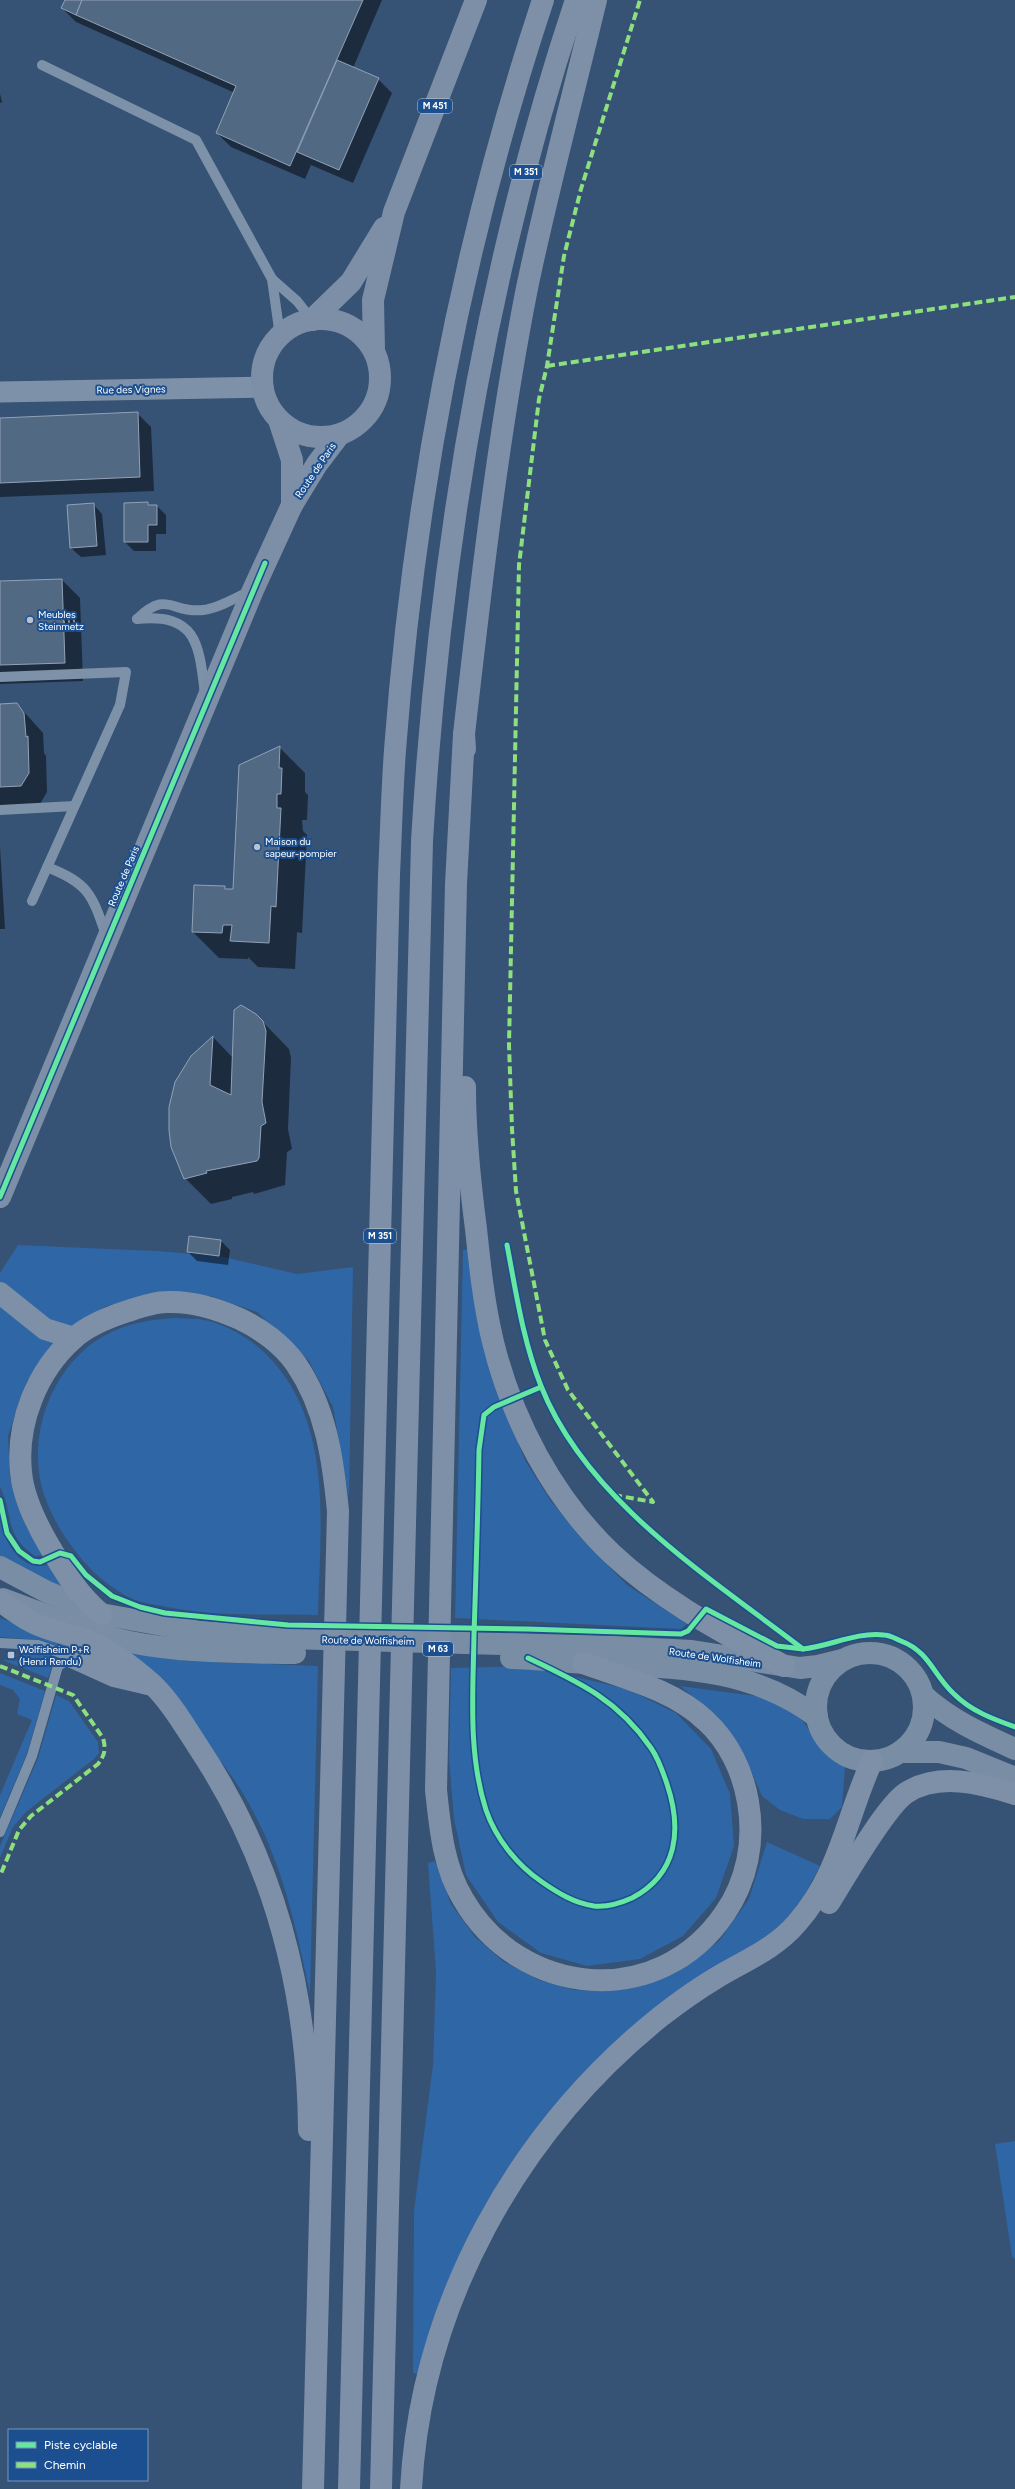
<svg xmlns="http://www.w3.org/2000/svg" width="1015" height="2489" viewBox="0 0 1015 2489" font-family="Figtree,sans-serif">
<rect width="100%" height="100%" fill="#365274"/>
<g fill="#2f66a5">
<path d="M18 1245 156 1251 219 1256 297 1274 353 1267 349 1498 333 1407 309 1361 257 1312 211 1296 162 1293 106 1306 64 1335 27 1381 8 1436 10 1478 27 1528 45 1555 35 1556C3 1534 15 1517 0 1487V1273Z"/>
<polygon points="472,1249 502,1405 526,1462 551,1501 579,1536 627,1585 687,1624 681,1629 455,1618 463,1250"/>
<path d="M177 1318C186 1319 196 1318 205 1320 227 1325 249 1338 265 1353 335 1421 320 1528 318 1615 266 1614 213 1617 162 1606 153 1604 143 1603 135 1600 108 1588 87 1568 70 1544 57 1526 46 1505 41 1484 29 1430 53 1366 102 1337 126 1323 151 1319 177 1318Z"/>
<path d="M0 1520C5 1543 22 1574 50 1564L65 1592 0 1557Z"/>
<polygon points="0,1618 90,1650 86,1656 40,1640 0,1637"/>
<path d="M92 1641 185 1661 318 1666 310 1994C291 1902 273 1823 211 1749 200 1737 185 1726 173 1715 146 1690 119 1666 92 1641Z"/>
<polygon points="22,1650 37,1651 56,1657 48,1678 2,1660 21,1661"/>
<polygon points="530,1666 627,1689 676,1713 711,1749 730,1794 734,1846 716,1898 683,1936 640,1959 587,1966 541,1953 498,1922 466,1875 454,1819 449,1759 451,1668"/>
<polygon points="0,1673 45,1691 27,1754 0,1817 0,1795 32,1720 17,1714 20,1699 13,1690 0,1685"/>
<polygon points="680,1686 763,1697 801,1718 824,1753 845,1767 842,1807 830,1819 803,1819 780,1810 762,1796 742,1750 710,1710"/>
<polygon points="56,1695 69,1701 98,1742 99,1753 94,1759 27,1811 13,1827 0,1858 0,1846 38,1758"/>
<polygon points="767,1842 820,1866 792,1919 533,2135 418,2374 413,2373 414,2211 433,2065 436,1972 428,1863 435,1861 451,1904 475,1937 504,1962 539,1980 574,1990 610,1991 641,1986 678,1972 719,1941 749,1899"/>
<polygon points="1015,2141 1015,2259 1012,2257 995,2144"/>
</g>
<g fill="#0007">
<polygon points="66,0 382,0 353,68 378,79 392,93 353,183 311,165 305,179 231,147 217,133 235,93 76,22 62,8"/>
<polygon points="0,94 2,102 0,103"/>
<polygon points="137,413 151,427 154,491 0,497 0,419"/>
<polygon points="148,503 150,506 157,506 166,515 166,534 156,534 156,551 134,551 125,542"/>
<polygon points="93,504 102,514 106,555 81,557 71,548 68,506"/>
<polygon points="62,580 80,598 83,681 0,684 0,582"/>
<polygon points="17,704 43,733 44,753 46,756 47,792 40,804 0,806 0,705"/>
<polygon points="279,747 305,773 305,792 308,795 307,820 302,820 303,831 307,835 302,933 297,932 295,969 258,967 248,957 248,959 219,958 193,932 224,887 227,890 233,890"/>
<polygon points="0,847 5,929 0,929"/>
<polygon points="255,1014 289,1049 291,1058 288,1129 292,1149 287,1152 285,1185 254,1194 253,1192 232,1197 232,1199 211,1204 185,1178 172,1096 183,1069 191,1057 213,1037 233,1058"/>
<polygon points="221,1241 230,1250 228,1265 197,1261 188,1252"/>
</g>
<g fill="#526984" stroke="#92a2b6">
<polygon points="65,0 82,0 76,15 61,8"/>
<polygon points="82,0 363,0 290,166 216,133 236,86 76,15"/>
<polygon points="337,60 379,78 339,170 297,152"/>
<polygon points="138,412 140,477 0,483 0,418"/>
<polygon points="148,502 148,505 157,505 157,525 148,525 148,542 124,542 124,503"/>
<polygon points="94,503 97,546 70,548 67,505"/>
<polygon points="62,579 65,663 0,665 0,581"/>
<polygon points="17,703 24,713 26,737 28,736 29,773 21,786 0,787 0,704"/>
<polygon points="280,746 279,768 282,768 281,794 277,794 277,808 281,808 276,907 271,906 269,943 230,941 232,925 223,925 222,933 192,932 194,885 225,886 225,889 233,889 239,765"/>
<polygon points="241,1005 256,1014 263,1021 266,1031 262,1102 266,1123 261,1126 259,1158 257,1161 206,1171 207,1173 184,1179 171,1147 169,1130 169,1107 175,1082 191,1056 213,1036 210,1085 231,1095 234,1010"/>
<polygon points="189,1236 221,1240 219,1256 187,1252"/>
</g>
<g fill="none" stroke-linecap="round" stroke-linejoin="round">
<polyline stroke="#7d92a8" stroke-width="2.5" stroke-dasharray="2 3" stroke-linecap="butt" points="63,622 75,621"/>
<g stroke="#7d92a8" stroke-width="10">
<polyline points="42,65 196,140 272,279"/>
<polyline points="280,336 272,279 297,301 312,320"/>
<path d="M137 619C197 613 199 644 205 694"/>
<path d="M137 619C168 589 171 614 203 610 219 608 235 598 250 591"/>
<polyline points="0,677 126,672 120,705 32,901"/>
<polyline points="0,810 74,806"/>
<path d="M47 867C88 883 92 894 106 935"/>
<polyline points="0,1643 38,1645 72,1657"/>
<polyline points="0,1832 32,1756 58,1666 72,1657"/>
</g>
<polyline stroke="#7d92a8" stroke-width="21" points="0,392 263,387"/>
<g stroke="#798da4" stroke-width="22">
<polyline points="0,1567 47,1592 101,1614 201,1632 287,1638 614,1647 692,1651 800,1668 818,1666 842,1660"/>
<path d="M3 1599C45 1614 86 1633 130 1642 184 1653 240 1652 295 1653"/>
<circle cx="870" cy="1707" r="54"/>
<path d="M511 1658C536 1658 560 1662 584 1663 667 1668 747 1664 817 1717"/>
<path d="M923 1695C950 1720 982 1734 1015 1749"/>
<polyline points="900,1752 939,1752 966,1758 1015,1778"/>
</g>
<g stroke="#7d8ea7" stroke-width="22">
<circle cx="321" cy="378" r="59"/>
<polyline points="312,320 351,282 384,228"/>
<polyline points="374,350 373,300 394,212 476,0"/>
<polyline points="279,420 292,460 292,505"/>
<polyline points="0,1197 253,590 292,505 317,464 339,435"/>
</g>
<g stroke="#7e90a7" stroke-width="22">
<path d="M464 734 456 884 436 1790C440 1827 443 1866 463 1899 520 1998 659 2011 725 1913 747 1881 755 1841 748 1802 743 1772 729 1742 706 1721 674 1690 624 1678 583 1663"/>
<path d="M465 749 464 734C481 585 498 435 527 288 547 192 573 96 596 0"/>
<path d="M465 1087C465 1135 470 1183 476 1229 480 1267 484 1305 493 1342 512 1420 553 1498 612 1554 662 1601 724 1633 784 1666"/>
<polyline points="0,1293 45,1329 74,1338"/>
<path d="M0 1601C10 1608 20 1616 30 1621 49 1632 73 1634 93 1643 114 1652 135 1669 152 1684 170 1701 184 1725 197 1745 274 1860 308 1992 309 2130"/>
<path d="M101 1614C77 1594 63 1569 47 1542 35 1521 23 1496 21 1472 16 1423 37 1371 73 1339 88 1325 109 1317 128 1311 140 1307 154 1302 167 1302 191 1301 218 1309 240 1319 261 1329 283 1345 296 1364 326 1408 333 1459 338 1511L313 2489"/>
<polyline points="72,1657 114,1676 148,1684"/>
<path d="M829 1903C844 1879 885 1807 906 1793 938 1772 981 1783 1015 1794"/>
<path d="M349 2489 389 875C391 833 392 791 395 750 414 496 463 241 543 0"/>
<path d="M381 2489 422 841C439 556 485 272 576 0"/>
<path d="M411 2489C421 2304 517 2132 660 2017 678 2003 696 1990 716 1978 744 1961 775 1949 797 1923 840 1874 846 1818 872 1761"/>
</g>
<g stroke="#8de07e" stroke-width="4" stroke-dasharray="8 4" stroke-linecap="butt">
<polyline points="547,366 1015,297"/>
<polyline points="614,1495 653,1502 568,1390 545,1340 516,1191 512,1129 509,1045 519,565 539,399 547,366 564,256 581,189 640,0"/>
<path d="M0 1666 73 1695 103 1738C106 1749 105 1755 98 1764L31 1816 19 1830 0 1876"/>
</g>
<g stroke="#1b4f8f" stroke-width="8">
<g id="cycleway">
<polyline points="0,1197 265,563"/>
<path d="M507 1245C516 1292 523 1341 541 1386 586 1500 709 1577 803 1649 831 1646 855 1632 884 1635 890 1635 896 1639 901 1641 930 1652 933 1675 954 1694 971 1711 993 1719 1015 1727"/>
<polyline points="0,1500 7,1533 19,1551 33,1561 40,1562 60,1553 71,1556 86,1575 112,1596 140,1607 165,1613 288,1625 527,1629 681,1634 688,1631 706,1609 777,1646 803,1649"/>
<path d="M528 1658C579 1682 618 1700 651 1748 658 1758 663 1772 667 1784 682 1829 678 1874 632 1898 621 1903 606 1907 594 1906 574 1903 558 1893 542 1882 517 1865 496 1839 486 1810 468 1754 473 1694 474 1635 476 1574 478 1512 479 1450L484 1415 494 1407 541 1387"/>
</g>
</g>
<use href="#cycleway" stroke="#66e7a1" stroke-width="5"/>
</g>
<g fill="#b9c2ce" stroke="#1b4f8f" stroke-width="1.5">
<circle cx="30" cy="620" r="4"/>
<circle cx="257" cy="847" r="4"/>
<rect x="7" y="1651" width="8" height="8" rx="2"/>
</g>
<g text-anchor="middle" stroke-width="4" stroke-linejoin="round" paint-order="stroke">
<g fill="#1b4f8f" stroke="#bbcadd" stroke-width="1">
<rect x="418" y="99" width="34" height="14" rx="3"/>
<rect x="510" y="165" width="32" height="14" rx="3"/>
<rect x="364" y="1229" width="32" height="14" rx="3"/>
<rect x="423" y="1642" width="30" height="14" rx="3"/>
</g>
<g font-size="9" font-weight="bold" fill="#fff">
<text x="435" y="109">M 451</text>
<text x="526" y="175">M 351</text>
<text x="380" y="1239">M 351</text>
<text x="438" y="1652">M 63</text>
</g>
<g font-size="10" fill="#fff" stroke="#1b4f8f">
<text transform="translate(131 389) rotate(-1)" y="4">Rue des Vignes</text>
<text transform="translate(315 470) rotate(-56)" y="4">Route de Paris</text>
<text transform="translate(123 876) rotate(-67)" y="4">Route de Paris</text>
<text transform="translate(368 1640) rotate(1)" y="4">Route de Wolfisheim</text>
<text transform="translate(715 1657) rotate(8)" y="4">Route de Wolfisheim</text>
</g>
<g font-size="10" fill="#fff" stroke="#1b4f8f" text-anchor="start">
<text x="38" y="618">Meubles<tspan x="38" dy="12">Steinmetz</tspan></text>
<text x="265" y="845">Maison du<tspan x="265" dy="12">sapeur-pompier</tspan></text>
<text x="19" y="1653">Wolfisheim P+R<tspan x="19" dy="12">(Henri Rendu)</tspan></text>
</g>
</g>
<rect x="8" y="2429" width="140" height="52" fill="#1b4f8f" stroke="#7695bc"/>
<rect x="16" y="2442" width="20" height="6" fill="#66e7a1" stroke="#7695bc"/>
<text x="44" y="2449" font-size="12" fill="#ffffff">Piste cyclable</text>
<rect x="16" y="2462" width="20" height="6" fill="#8de07e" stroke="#7695bc"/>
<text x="44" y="2469" font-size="12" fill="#ffffff">Chemin</text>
</svg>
